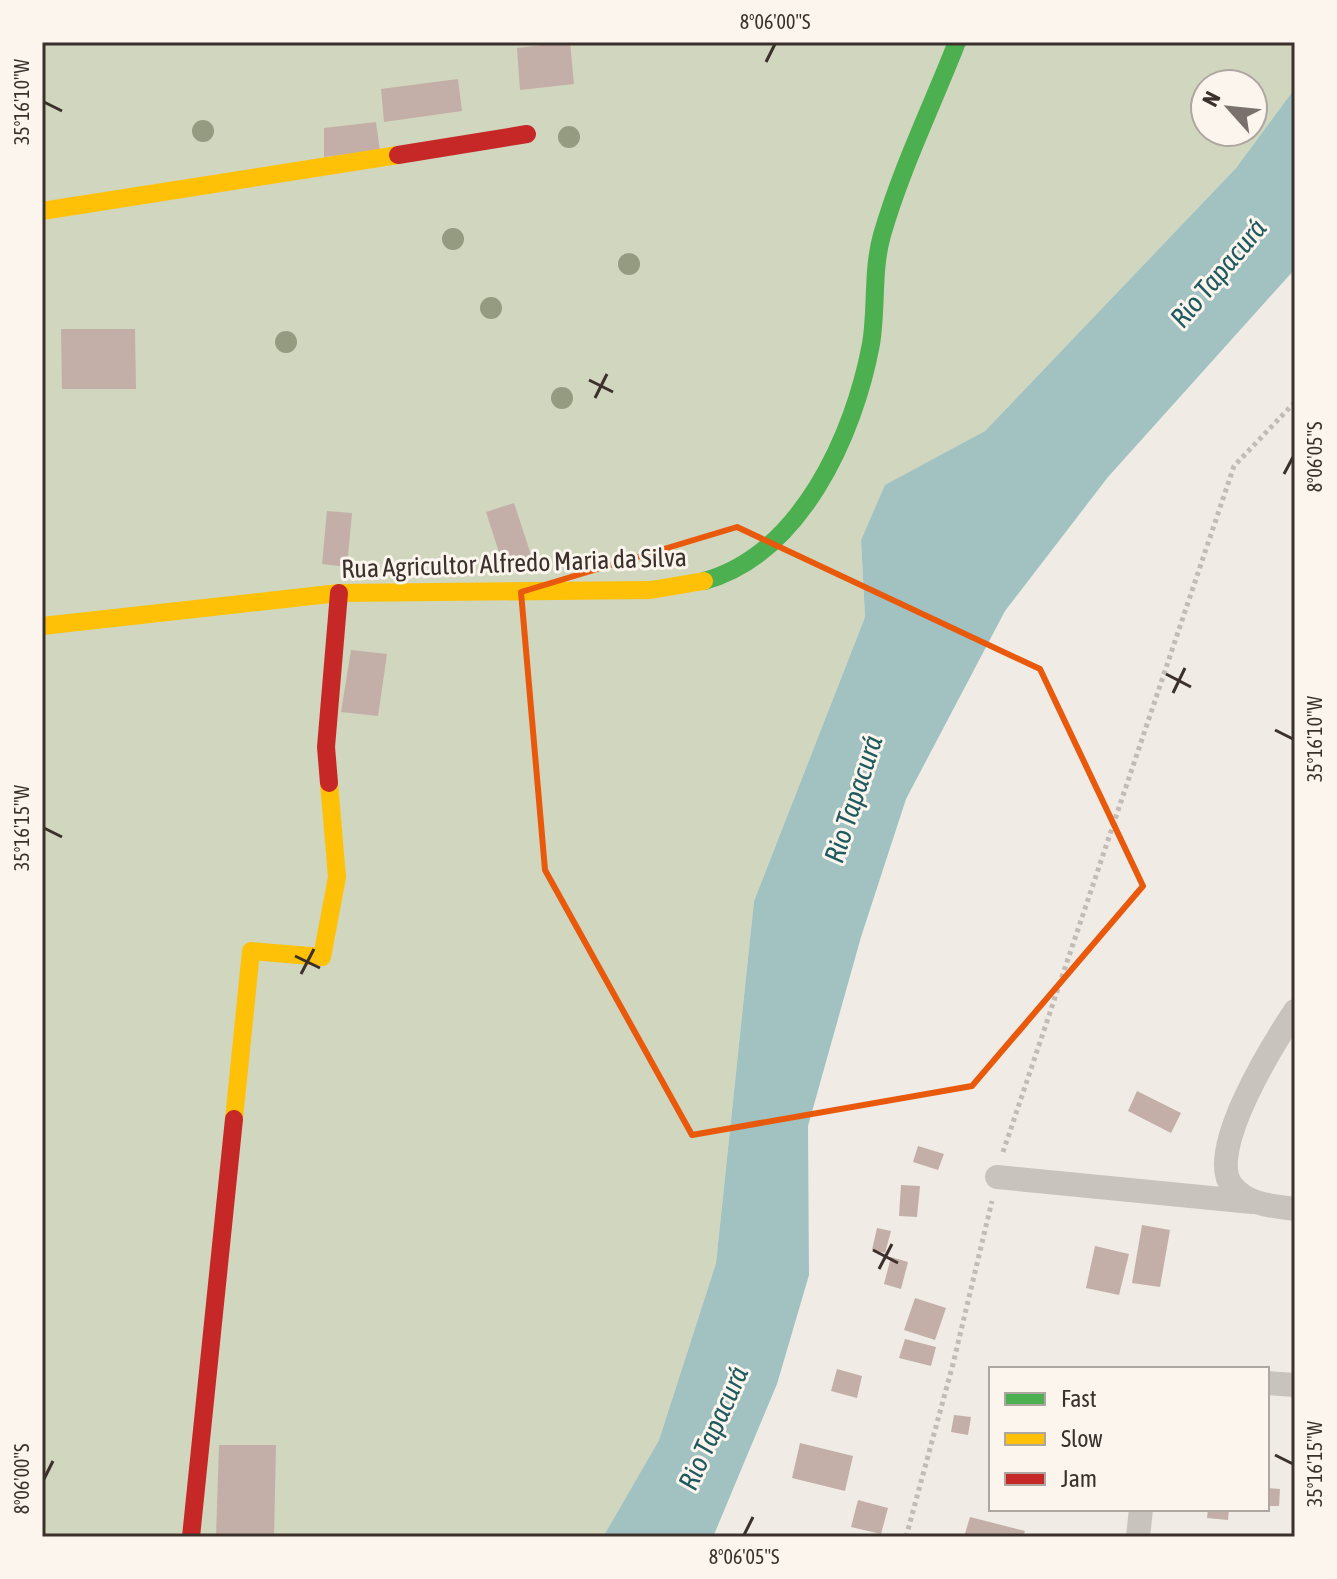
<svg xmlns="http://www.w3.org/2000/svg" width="1337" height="1579" viewBox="0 0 1337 1579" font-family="'Asap Condensed',sans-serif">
<rect width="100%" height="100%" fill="#f0ebe5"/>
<path fill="#d1d6bf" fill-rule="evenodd" d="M42 42H1295V88L1236 168 985 431 885 486 861 540 865 617 754 901 716 1263 659 1440 603 1537H42ZM1205 84H1253V132H1205Z"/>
<polygon fill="#a1c2c1" points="1295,88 1295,269 1108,477 1005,611 906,799 861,937 808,1126 809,1275 777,1384 713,1537 603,1537 659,1440 716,1263 754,901 865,617 861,540 885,485 985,431 1236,168"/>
<g fill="#c3afa7">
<polygon points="570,42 574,84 520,90 517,48"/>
<polygon points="458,79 462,111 384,122 381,89"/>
<polygon points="376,122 380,151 324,157 324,128"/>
<polygon points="61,329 135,329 136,389 62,389"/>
<polygon points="514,503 535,567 506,574 486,512"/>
<polygon points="327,511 352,513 347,567 322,564"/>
<polygon points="351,650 387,654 378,716 341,712"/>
<polygon points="1137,1091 1181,1113 1171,1133 1128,1111"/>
<polygon points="918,1146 944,1154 938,1170 913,1162"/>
<polygon points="901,1185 920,1186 917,1217 899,1216"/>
<polygon points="1142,1225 1170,1230 1160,1287 1132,1283"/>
<polygon points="877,1228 891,1231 885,1253 872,1250"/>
<polygon points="1095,1246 1129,1254 1119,1295 1086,1288"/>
<polygon points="891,1257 908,1262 901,1289 884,1284"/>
<polygon points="915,1298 946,1308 935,1340 904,1330"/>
<polygon points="905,1339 936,1347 931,1366 899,1358"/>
<polygon points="837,1369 862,1376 857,1398 831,1391"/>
<polygon points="954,1415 971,1417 968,1435 951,1432"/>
<polygon points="800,1443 853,1456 845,1491 792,1478"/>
<polygon points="219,1445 276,1445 274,1537 216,1537"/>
<polygon points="1267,1488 1280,1489 1279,1506 1267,1506"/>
<polygon points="858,1500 888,1508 881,1534 851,1527"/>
<polygon points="1208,1509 1229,1509 1228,1520 1207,1518"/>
<polygon points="970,1517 1025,1531 1023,1537 964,1537"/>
</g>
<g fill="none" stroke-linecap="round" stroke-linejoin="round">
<g stroke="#c2bbb6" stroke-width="5" stroke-dasharray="4 4" stroke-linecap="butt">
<polyline points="1003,1152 1234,466 1295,402"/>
<polyline points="906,1537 953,1364 992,1201"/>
</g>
<g stroke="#c9c3be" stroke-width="24">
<path d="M1295 1011C1274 1043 1205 1152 1232 1186 1247 1205 1273 1206 1295 1209"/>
<polyline points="997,1177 1252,1202"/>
<polyline points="1267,1383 1295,1385"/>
<polyline points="1138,1537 1141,1509"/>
</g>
<path stroke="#4caf50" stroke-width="18" d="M704 581C801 554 854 435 871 344 877 308 872 270 882 235 901 169 932 106 957 42"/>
<g stroke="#ffc107" stroke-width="18">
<polyline points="42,211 398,155"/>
<polyline points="42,626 339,593 651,590 704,581"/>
<polyline points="234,1119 251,951 322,957 337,877 329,783"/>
</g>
<g stroke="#c62828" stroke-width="18">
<polyline points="398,155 527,134"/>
<polyline points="329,783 326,747 339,593"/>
<polyline points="191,1537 234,1119"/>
</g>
</g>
<g fill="#959b80">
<circle cx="203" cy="131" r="11"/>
<circle cx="569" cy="137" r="11"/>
<circle cx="453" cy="239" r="11"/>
<circle cx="629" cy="264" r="11"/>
<circle cx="491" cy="308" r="11"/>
<circle cx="286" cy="342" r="11"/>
<circle cx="562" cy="398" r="11"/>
</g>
<path fill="none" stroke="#e8590c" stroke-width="6" stroke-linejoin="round" d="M737 527 1040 669 1143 886 972 1086 692 1135 545 870 521 592Z"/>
<path fill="none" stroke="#3b302b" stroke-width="3" d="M766 62 775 44M44 102 62 111M589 380 613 392M595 398 607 374M1284 474 1293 457M1166 674 1191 687M1173 693 1185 668M1275 730 1293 739M44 828 62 837M295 956 320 968M301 974 314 949M873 1250 898 1263M879 1269 892 1244M1275 1455 1293 1464M44 1479 53 1461M744 1535 753 1517"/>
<g text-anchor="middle" stroke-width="6" stroke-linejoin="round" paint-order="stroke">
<g font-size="26" fill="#3b302b" stroke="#fbf5ee">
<text transform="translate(514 563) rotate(-2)" y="9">Rua Agricultor Alfredo Maria da Silva</text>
</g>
<g font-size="28" font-style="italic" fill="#1f5a5e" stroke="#fbf5ee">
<text transform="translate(1218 273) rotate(-50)" y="10">Rio Tapacurá</text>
<text transform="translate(853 799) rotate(-72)" y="10">Rio Tapacurá</text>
<text transform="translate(713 1428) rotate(-66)" y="10">Rio Tapacurá</text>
</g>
</g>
<rect width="1337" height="1579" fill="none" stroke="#fbf5ee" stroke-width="88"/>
<rect x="989" y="1367" width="280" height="144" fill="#fbf5ee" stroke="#aea6a0" stroke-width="2"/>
<rect x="1005" y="1393" width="40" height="12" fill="#4caf50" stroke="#aea6a0" stroke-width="2"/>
<text x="1061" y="1407" font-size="24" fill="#3b302b">Fast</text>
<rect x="1005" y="1433" width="40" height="12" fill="#ffc107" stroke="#aea6a0" stroke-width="2"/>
<text x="1061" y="1447" font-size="24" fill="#3b302b">Slow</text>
<rect x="1005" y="1473" width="40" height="12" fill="#c62828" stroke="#aea6a0" stroke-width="2"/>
<text x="1061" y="1487" font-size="24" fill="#3b302b">Jam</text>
<g transform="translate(1229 108) rotate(297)"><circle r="38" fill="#fbf5ee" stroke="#aea6a0" stroke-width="2"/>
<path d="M0-6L14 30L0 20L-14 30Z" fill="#7a716c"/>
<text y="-12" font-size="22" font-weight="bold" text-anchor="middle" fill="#3b302b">N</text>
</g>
<rect x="44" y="44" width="1249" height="1491" fill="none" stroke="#3b302b" stroke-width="3"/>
<g font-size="20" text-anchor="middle" fill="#3b302b">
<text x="775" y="29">8°06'00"S</text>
<text transform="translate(22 102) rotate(-90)" y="7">35°16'10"W</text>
<text transform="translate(1315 457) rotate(-90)" y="7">8°06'05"S</text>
<text transform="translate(1315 739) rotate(-90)" y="7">35°16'10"W</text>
<text transform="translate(22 828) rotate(-90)" y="7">35°16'15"W</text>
<text transform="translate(1315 1464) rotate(-90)" y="7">35°16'15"W</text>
<text transform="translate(22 1479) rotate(-90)" y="7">8°06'00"S</text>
<text x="744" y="1564">8°06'05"S</text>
</g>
</svg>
